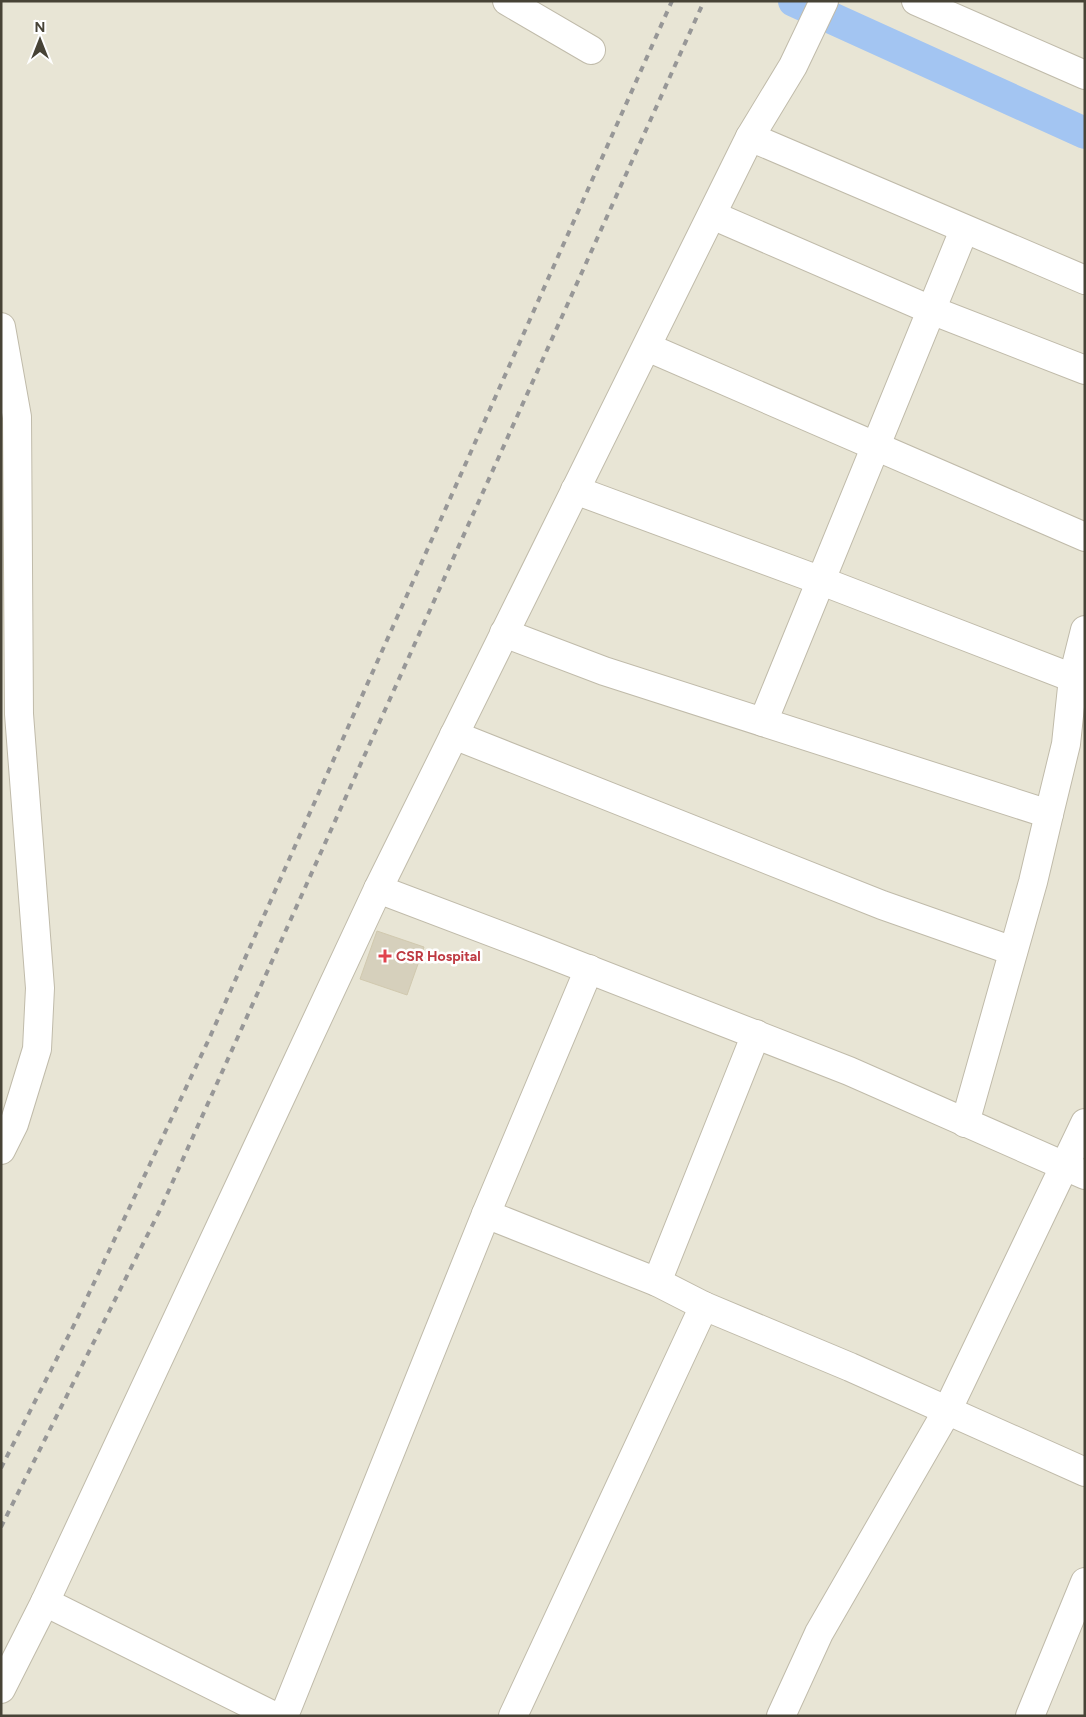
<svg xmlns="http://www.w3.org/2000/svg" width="1086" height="1717" viewBox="0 0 1086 1717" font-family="Figtree,sans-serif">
<rect width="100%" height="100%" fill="#f4f2e7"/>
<rect fill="#e8e5d5" x="1" y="1" width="1084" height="1715"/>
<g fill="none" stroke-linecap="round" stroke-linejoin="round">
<polyline stroke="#a3c5f2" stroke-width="32" points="794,1 1085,133"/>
</g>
<polygon fill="#d6d0bc" stroke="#d1c9af" points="377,931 424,947 407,995 360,979"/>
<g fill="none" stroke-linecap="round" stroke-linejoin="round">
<g stroke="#c0bbaa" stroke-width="30">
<g id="minor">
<polyline points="507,1 591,50"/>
<polyline points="916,1 1085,75"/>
<polyline points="750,137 1085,280"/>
<polyline points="712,215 931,310 1085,370"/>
<polyline points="1,327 17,417 19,714 40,988 37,1049 14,1124 1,1150"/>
<polyline points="647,347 1085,537"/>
<polyline points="575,490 819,580 1073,678"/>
<polyline points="504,633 604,671 1049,814"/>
<polyline points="763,722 964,230"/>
<polyline points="454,735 882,905 1013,951"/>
<polyline points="378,889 539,950 849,1071 1085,1175"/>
<polyline points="965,1123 1033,882 1049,814 1066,744 1073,678 1085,630"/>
<polyline points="486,1214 657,1282 704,1306 850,1367 1085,1472"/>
<polyline points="657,1282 756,1034"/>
<polyline points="45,1602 274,1716"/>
<polyline points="1,1689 45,1602 378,889 750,137 793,66 824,1"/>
<polyline points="284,1716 486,1214 589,969"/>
<polyline points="513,1716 704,1306"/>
<polyline points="781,1716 819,1633 947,1411 1085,1123"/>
<polyline points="1030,1716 1085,1582"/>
</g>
</g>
<use href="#minor" stroke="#fff" stroke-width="28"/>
<g stroke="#979797" stroke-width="4" stroke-dasharray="6 6" stroke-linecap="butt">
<polyline points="1,1468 75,1323 209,1039 672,1"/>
<polyline points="1,1527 160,1210 704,1"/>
</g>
</g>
<path fill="#e0444e" stroke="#fff" stroke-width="2" d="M382.5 948.5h5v5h5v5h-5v5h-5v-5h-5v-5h5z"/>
<g text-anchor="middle" stroke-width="5" stroke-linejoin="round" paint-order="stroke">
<g font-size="14" font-weight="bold" fill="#be3a42" stroke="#fff" text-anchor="start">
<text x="396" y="961">CSR Hospital</text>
</g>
</g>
<rect width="1086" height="1717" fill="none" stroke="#474336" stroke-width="5"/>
<g transform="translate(40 40)" stroke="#ffffff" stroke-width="4" paint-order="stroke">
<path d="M0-4L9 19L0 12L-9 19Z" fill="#474336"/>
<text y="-8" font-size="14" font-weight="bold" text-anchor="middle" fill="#474336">N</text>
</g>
</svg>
